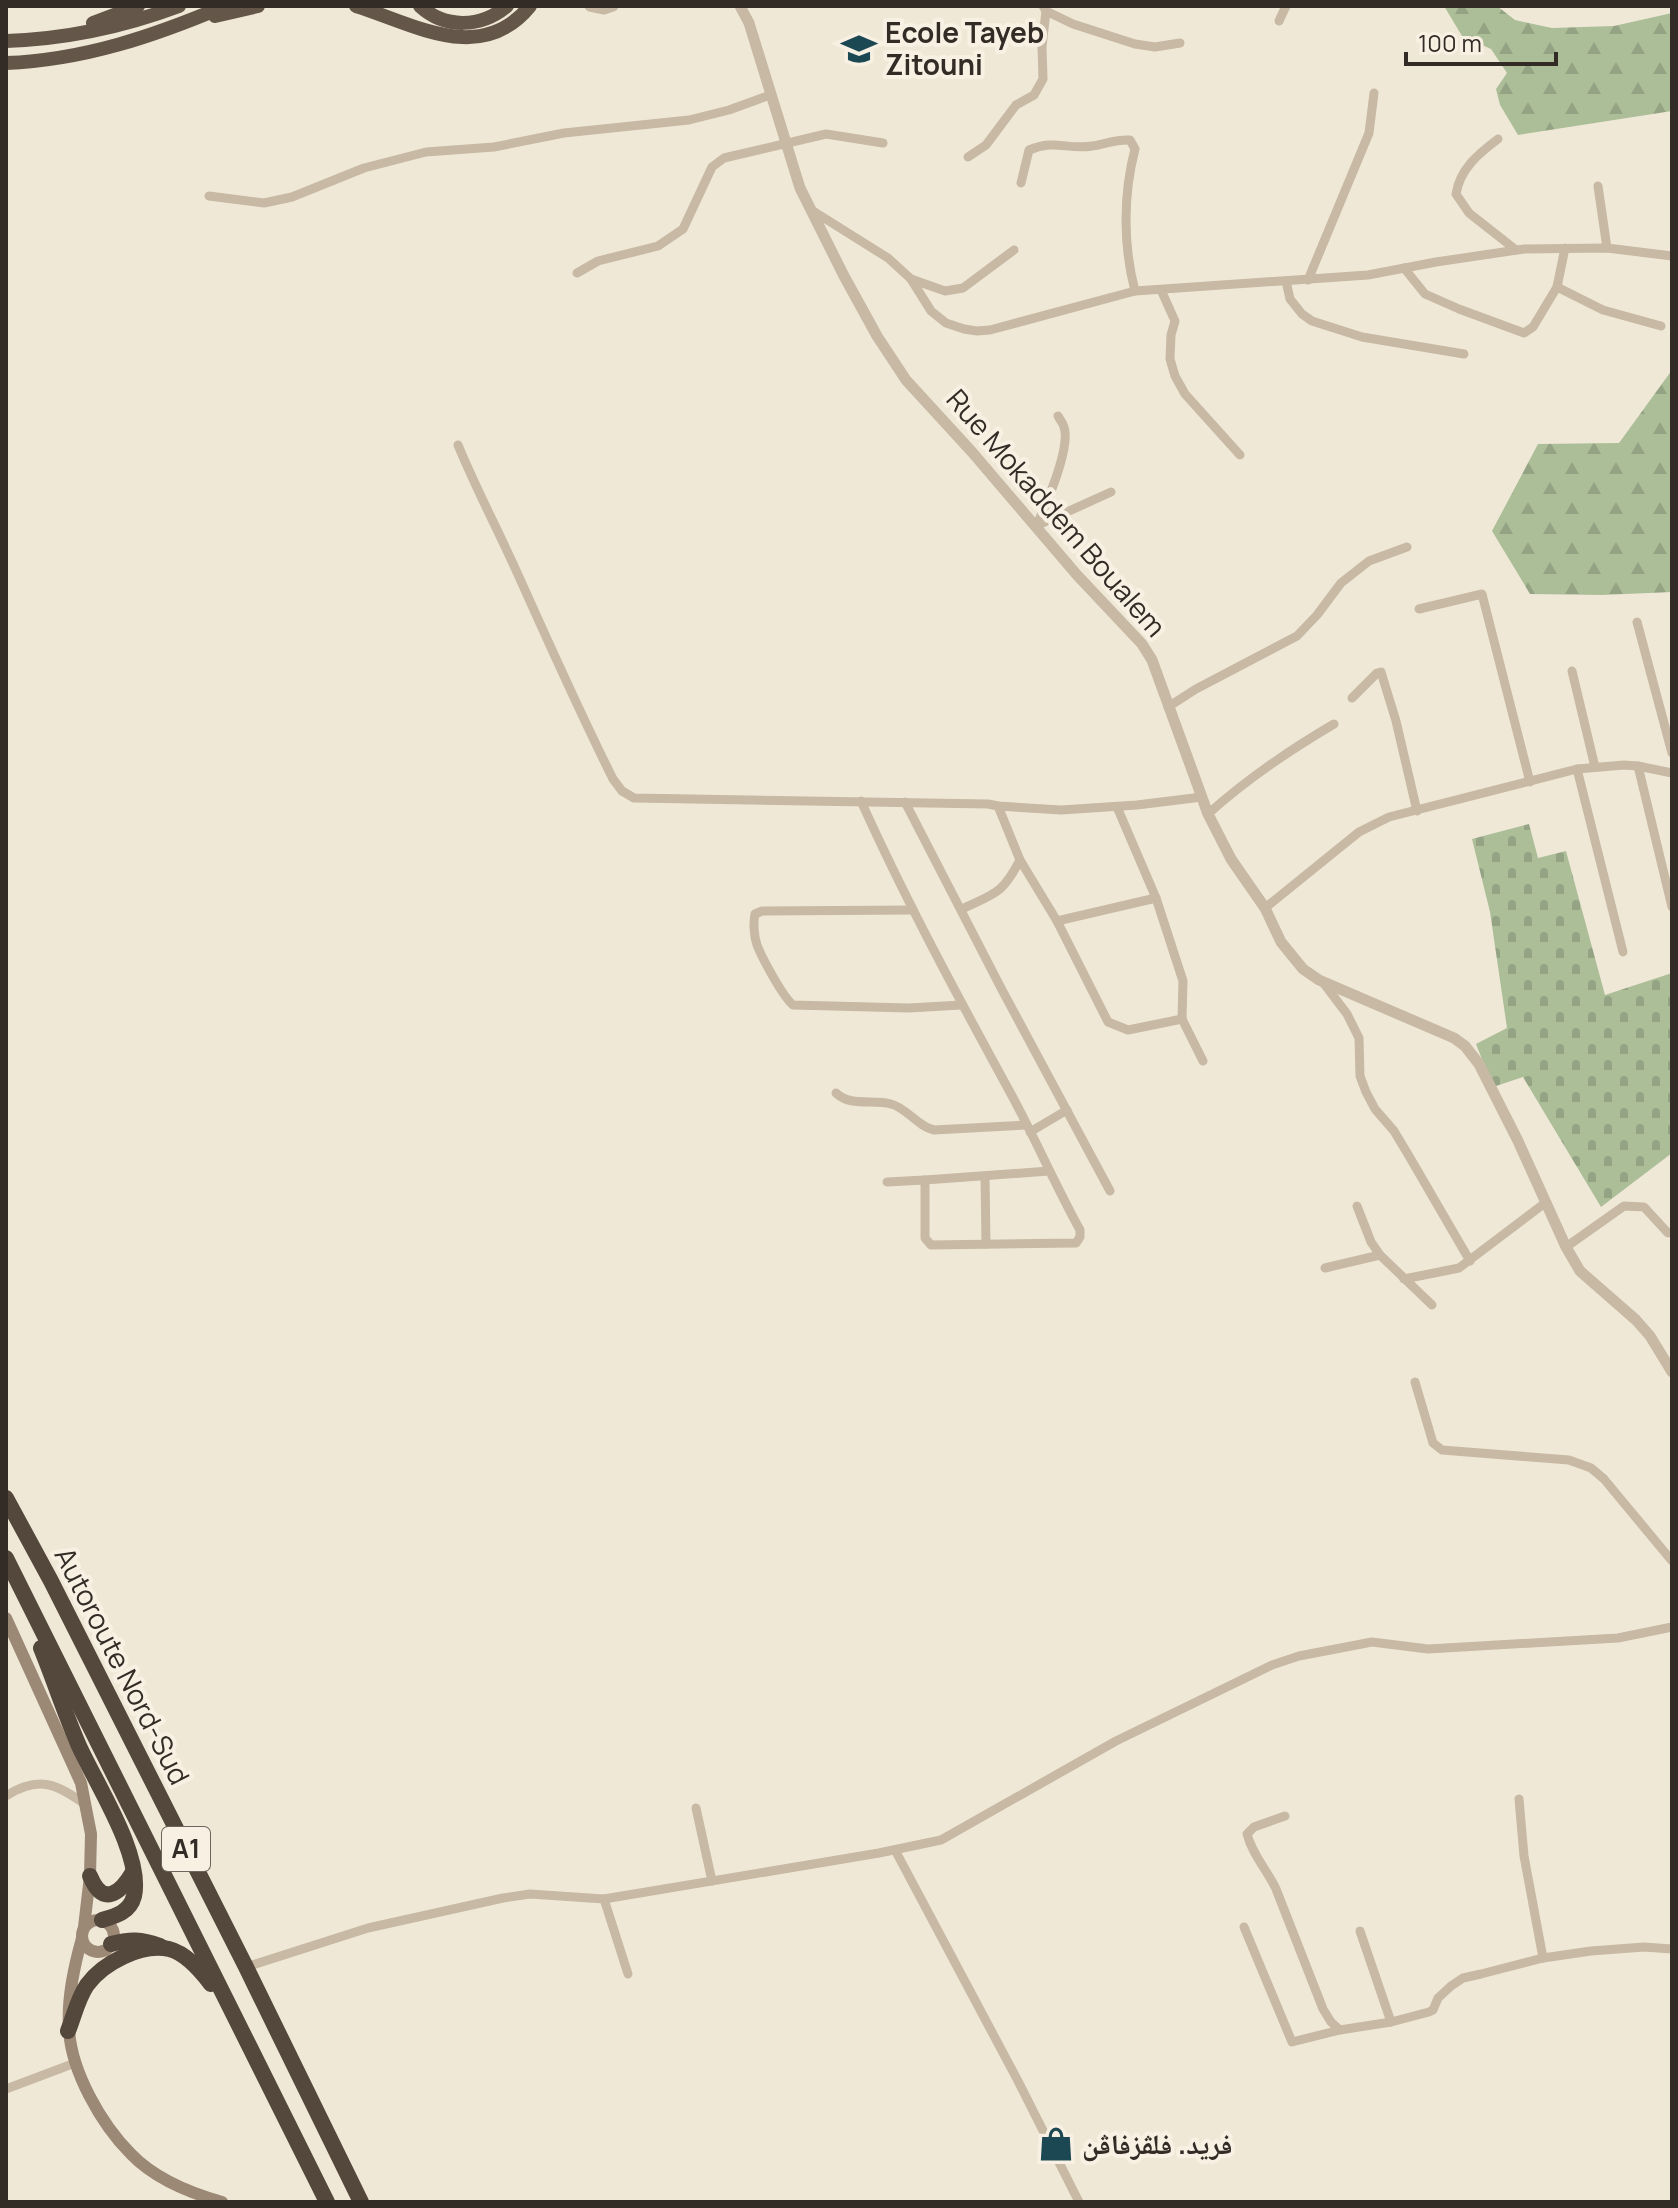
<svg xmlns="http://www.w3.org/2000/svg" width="1678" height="2208" viewBox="0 0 1678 2208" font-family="Manrope,'Noto Naskh Arabic',sans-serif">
<defs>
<pattern id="forest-firs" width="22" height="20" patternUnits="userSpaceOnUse" patternTransform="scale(2)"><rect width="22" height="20" fill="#acbe98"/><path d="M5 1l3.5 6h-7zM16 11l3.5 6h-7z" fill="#94a383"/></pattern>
<pattern id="cemetery-stones" width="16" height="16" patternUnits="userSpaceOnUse" patternTransform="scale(2)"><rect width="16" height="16" fill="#acbe98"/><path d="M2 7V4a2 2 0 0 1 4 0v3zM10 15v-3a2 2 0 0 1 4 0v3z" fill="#94a383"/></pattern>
</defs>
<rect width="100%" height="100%" fill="#f0e8d7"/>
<g fill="url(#forest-firs)">
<polygon points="1444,6 1497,6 1515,20 1552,28 1614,26 1672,13 1672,111 1518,135 1500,105 1496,89 1507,73 1491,49 1462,36"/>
<polygon points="1672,370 1672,592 1602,595 1530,594 1492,531 1538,444 1619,443"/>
</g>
<polygon fill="url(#cemetery-stones)" points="1529,824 1538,858 1566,851 1605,995 1672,973 1672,1153 1601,1207 1523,1077 1493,1087 1476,1044 1507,1028 1490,912 1472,839"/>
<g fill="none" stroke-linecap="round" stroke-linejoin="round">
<g stroke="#c7b9a3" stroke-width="9">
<polyline points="1046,11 1073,24 1135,44 1155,47 1180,43"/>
<polyline points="1279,21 1286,6"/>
<path d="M1498 139C1478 154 1460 169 1456 194L1469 213 1516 250"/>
<polyline points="968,157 986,145 1016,105 1034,95 1043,79 1042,47 1046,11 1043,6"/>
<path d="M1021 183 1029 150C1055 139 1067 150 1092 146 1106 144 1116 139 1130 140L1135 149C1123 195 1123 245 1135 291"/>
<polyline points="1598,186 1607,248"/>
<polyline points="209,196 264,203 292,197 364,168 426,152 494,147 564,133 689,120 729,110 770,95"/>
<polyline points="813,211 888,258 911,279 931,311 946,323 964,329 977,331 990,330 1135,291 1368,275 1436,262 1524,249 1607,248 1672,256"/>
<polyline points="1404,268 1425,294 1459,309 1524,333 1533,327 1557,287 1565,248"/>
<polyline points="577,273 598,261 658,246 683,229 712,167 724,158 826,134 883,143"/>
<polyline points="911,279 945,291 963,288 1014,250"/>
<polyline points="1308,280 1369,133 1374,93"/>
<polyline points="1286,281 1290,299 1302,314 1312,321 1362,337 1464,354"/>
<polyline points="1557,287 1603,310 1661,326"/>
<polyline points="1161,290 1175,321 1171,335 1170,359 1175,376 1185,394 1240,455"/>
<path d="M458 445C477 491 500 534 520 579 550 646 580 713 613 779L622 791 634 798 988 804 998 806 1061 810 1137 805 1202 797"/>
<path d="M1036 526C1046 506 1071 447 1064 427 1063 423 1060 420 1058 416"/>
<polyline points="1036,526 1111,492"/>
<polyline points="1419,609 1482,594 1530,782"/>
<polyline points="1637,622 1672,753"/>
<polyline points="1572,671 1595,767"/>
<polyline points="1352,698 1377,673 1381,672 1396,721 1417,811"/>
<polyline points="1168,707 1196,689 1297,636 1317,615 1341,583 1369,561 1407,547"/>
<polyline points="1638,766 1672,907"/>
<polyline points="1577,769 1623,952"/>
<path d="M861 801C906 901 958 997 1011 1094 1035 1138 1055 1185 1080 1230V1237L1076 1243 931 1245 925 1238V1180L887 1182"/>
<polyline points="905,802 1001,988 1110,1191"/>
<polyline points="998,806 1020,860 1057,921 1108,1022 1128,1030 1182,1019 1203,1061"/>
<polyline points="1117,807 1156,898 1183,981 1182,1019"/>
<path d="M1208 814C1248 778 1288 751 1334 724"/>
<polyline points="1265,908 1359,832 1389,817 1577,769 1624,765 1638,766 1672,773"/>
<path d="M962 909C996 893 1002 894 1020 860"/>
<path d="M913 910 762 911 755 914C753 923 754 936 757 945 762 958 783 997 793 1005L909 1008 961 1005"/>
<polyline points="1057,921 1156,898"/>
<polyline points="1322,981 1347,1014 1359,1038 1360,1076 1366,1092 1375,1109 1394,1131 1409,1156 1470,1261"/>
<path d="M836 1093C850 1107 873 1099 891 1104 907 1108 917 1126 934 1130L1026 1125"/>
<polyline points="1030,1132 1067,1110"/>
<polyline points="985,1176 986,1244"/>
<polyline points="925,1180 1049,1171"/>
<polyline points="1357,1206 1371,1242 1380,1255 1432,1305"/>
<polyline points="1566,1247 1624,1206 1644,1207 1668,1233"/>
<polyline points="1325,1268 1380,1255"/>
<polyline points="1404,1279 1459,1268 1545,1203"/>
<polyline points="1415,1382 1433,1443 1442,1450 1569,1460 1591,1468 1604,1479 1672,1561"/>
<path d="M6 1796C39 1775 57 1784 86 1805"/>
<polyline points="1519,1799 1524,1856 1543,1958"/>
<polyline points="696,1808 712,1881"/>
<path d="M1285 1816 1254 1827 1247 1834C1252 1854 1267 1870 1276 1889L1323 2009 1331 2022 1340 2030"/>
<polyline points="895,1850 1018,2081 1079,2202"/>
<polyline points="604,1899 628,1974"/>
<polyline points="1244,1927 1292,2042 1340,2030 1391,2022 1429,2012 1433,2010 1438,1998 1451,1986 1463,1978 1481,1974 1543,1958 1591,1951 1644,1947 1672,1949"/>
<polyline points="1360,1931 1391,2022"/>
<polyline points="246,1967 368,1928 503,1898 530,1894 604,1899 879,1853 941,1840 1116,1741 1272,1665 1299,1656 1372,1642 1428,1649 1618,1638 1672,1627"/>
<polyline points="6,2089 75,2063"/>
</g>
<g stroke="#c7b9a3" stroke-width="11">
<polyline points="590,6 604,9 613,6"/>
<polyline points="740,6 749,23 800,188 844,276 877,336 906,380 972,452 1077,575 1142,644 1152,660 1208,814 1231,859 1265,908 1281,942 1303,969 1319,980 1454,1038 1465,1046 1479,1064 1518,1141 1566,1247 1580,1271 1636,1320 1650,1336 1672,1372"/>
</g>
<g stroke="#9b8875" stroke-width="12">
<polyline points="6,1618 81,1783 91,1834 90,1876 84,1927"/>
<circle cx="98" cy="1936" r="16"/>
<path d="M82 1938C74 1967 67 1998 69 2029 71 2071 101 2124 131 2154 154 2178 190 2193 222 2202"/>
</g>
<g stroke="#645649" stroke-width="14">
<path d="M356 6C414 24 481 66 530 6"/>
<path d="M420 6C445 29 481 28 507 6"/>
<polyline points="215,16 258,6"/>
<polyline points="93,23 138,6"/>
<path d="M6 41C66 39 123 27 179 6"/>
<path d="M6 63C84 60 154 36 225 6"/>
</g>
<g stroke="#54473c" stroke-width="16">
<polyline points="6,1498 51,1581 246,1967 361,2202"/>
<polyline points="6,1558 327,2202"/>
<path d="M41 1648C54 1680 65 1714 79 1746 96 1784 143 1855 134 1896 130 1912 116 1916 102 1920"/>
<path d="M90 1876C103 1907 120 1894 133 1872"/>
<path d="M111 1944C130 1939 141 1939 160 1946"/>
<path d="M68 2031C74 2016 78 1998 87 1985 103 1963 141 1943 169 1949 186 1953 201 1971 211 1984"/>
</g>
</g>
<defs>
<g id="school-bare" transform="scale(2.76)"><path d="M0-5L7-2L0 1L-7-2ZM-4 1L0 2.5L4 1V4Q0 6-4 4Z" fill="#1c4853" stroke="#f8f1e3" stroke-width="2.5" paint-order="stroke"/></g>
<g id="shop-bare" transform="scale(2.76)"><path d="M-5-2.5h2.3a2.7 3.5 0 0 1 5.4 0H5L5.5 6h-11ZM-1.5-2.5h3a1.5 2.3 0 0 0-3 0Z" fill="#1c4853" stroke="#f8f1e3" stroke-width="2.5" paint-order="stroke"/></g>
</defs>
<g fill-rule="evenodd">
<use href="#school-bare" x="859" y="49"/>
<use href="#shop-bare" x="1056" y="2144"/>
</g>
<g text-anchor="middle" stroke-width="8" stroke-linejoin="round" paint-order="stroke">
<rect fill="#f8f1e3" stroke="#6e665e" stroke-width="2" x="162" y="1827" width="48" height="44" rx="6"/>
<g font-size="26" font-weight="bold" fill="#332b25">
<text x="186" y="1858">A1</text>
</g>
<g font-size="28" font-weight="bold" fill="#332b25" stroke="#f8f1e3" text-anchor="start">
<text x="885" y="43">Ecole Tayeb<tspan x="885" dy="32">Zitouni</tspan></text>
<text x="1082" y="2154">فريد. فلڤزفاڤن</text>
</g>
<g font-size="28" fill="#332b25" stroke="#f8f1e3">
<text transform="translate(1056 513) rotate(49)" y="10">Rue Mokaddem Boualem</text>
<text transform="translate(122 1666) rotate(63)" y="10">Autoroute Nord-Sud</text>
</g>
</g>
<rect width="1678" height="2208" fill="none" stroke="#332b25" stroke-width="16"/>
<path d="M1406 52v12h150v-12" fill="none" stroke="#332b25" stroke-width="4"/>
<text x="1418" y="52" font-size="24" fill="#332b25" stroke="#f8f1e3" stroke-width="6" paint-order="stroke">100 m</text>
</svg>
